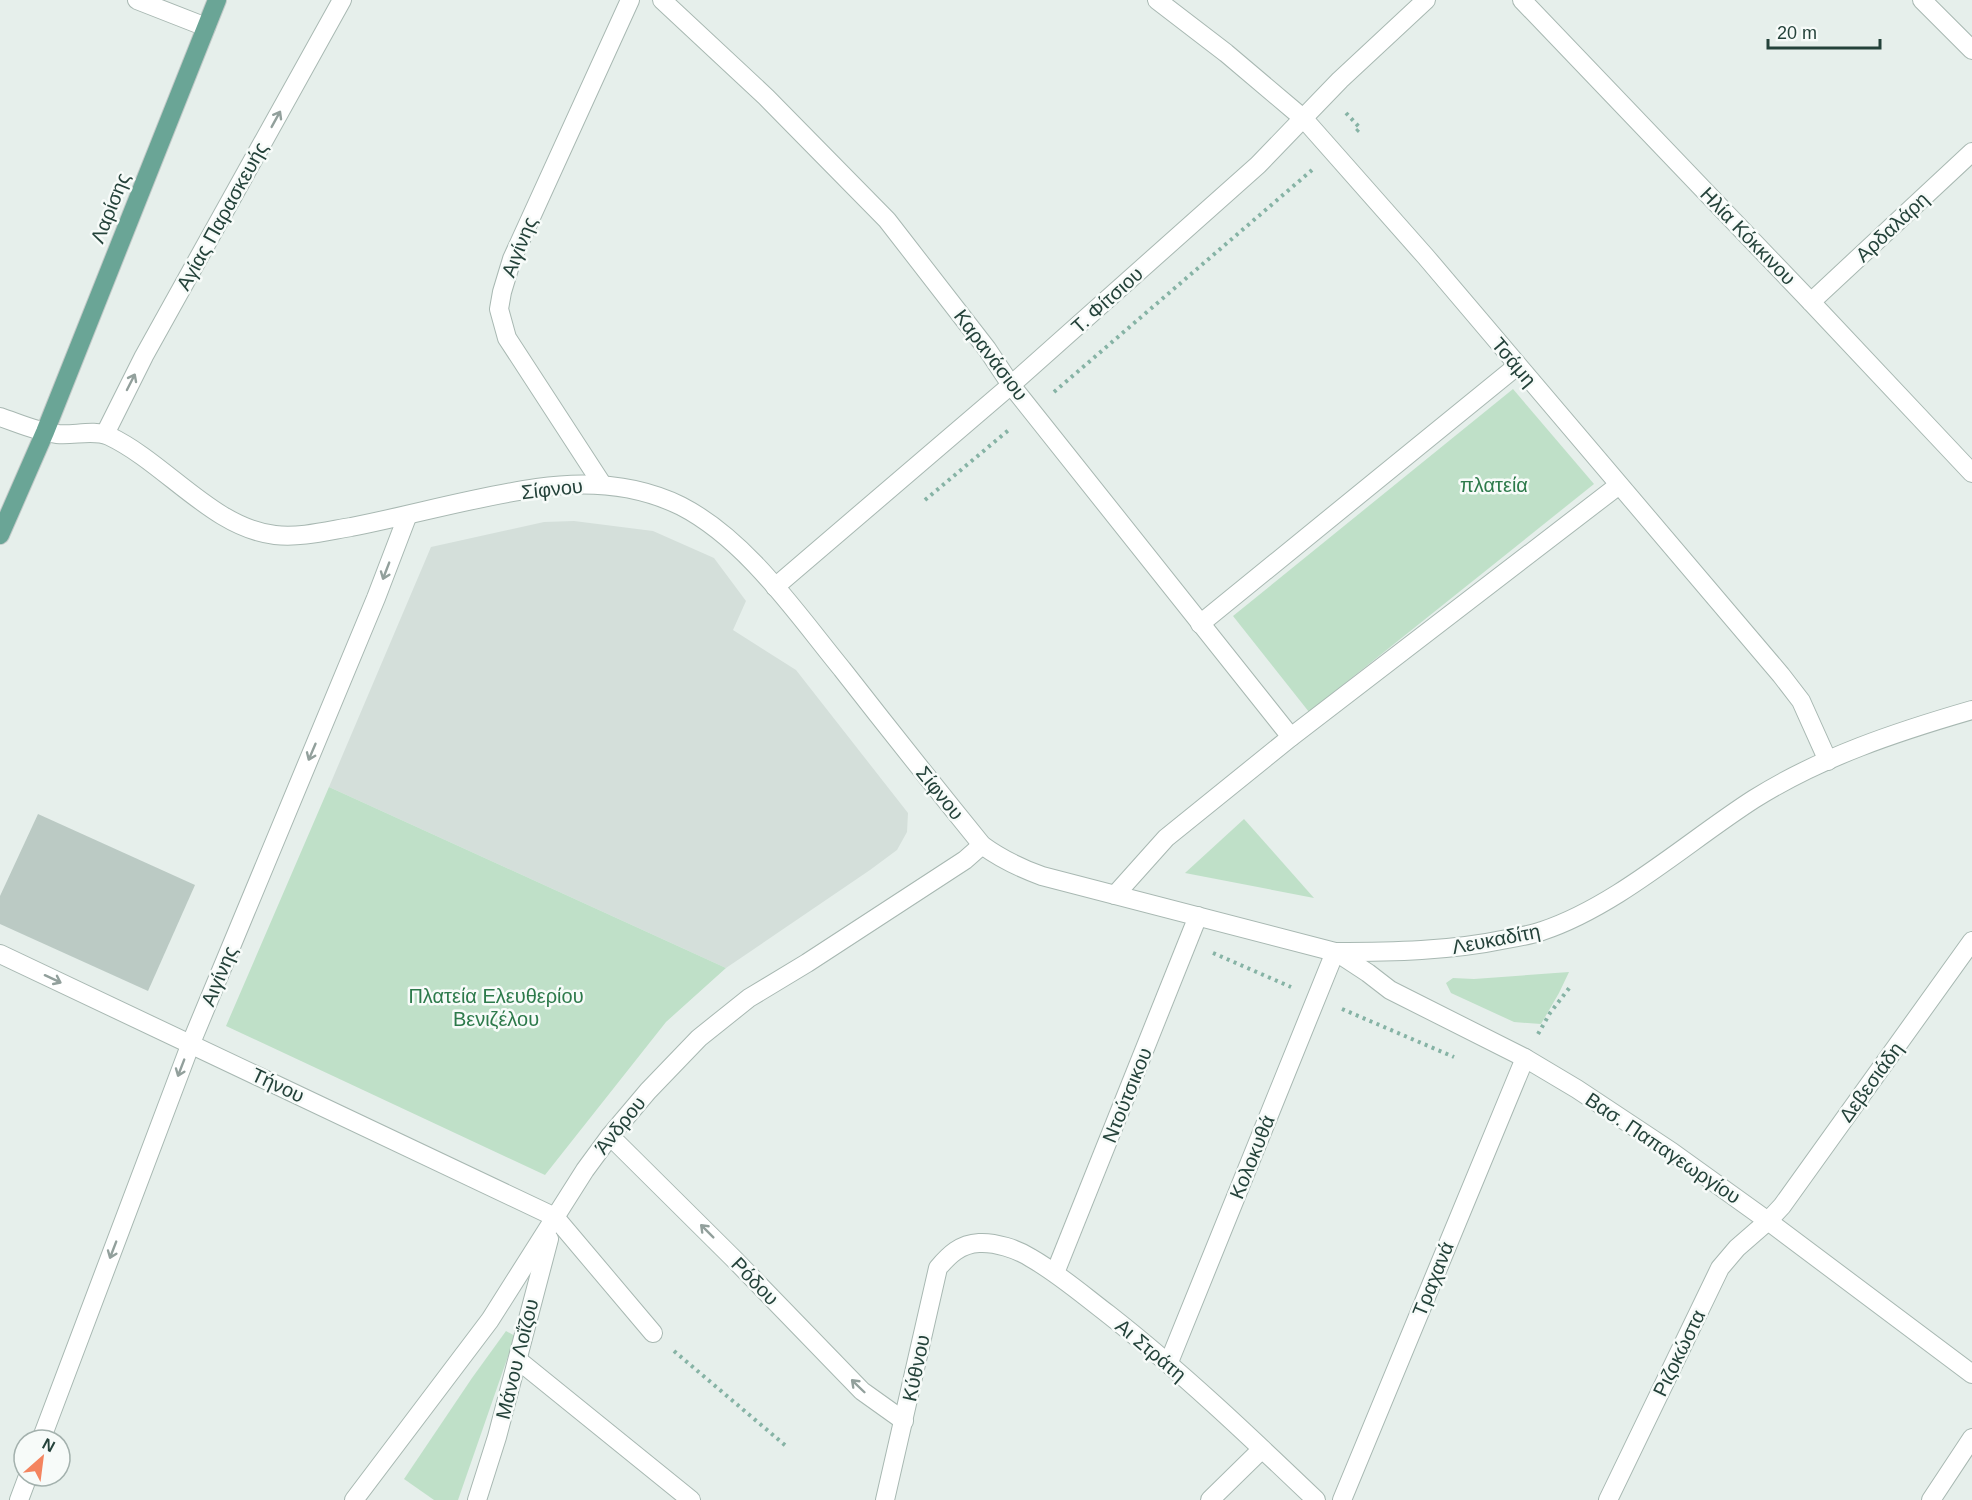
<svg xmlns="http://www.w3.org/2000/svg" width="1972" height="1500" viewBox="0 0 1972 1500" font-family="Arial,sans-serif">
<rect width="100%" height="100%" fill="#e6efeb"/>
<polygon fill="#d4dfda" points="574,521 653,531 714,558 746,601 733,630 796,670 908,813 907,832 897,850 870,870 726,968 329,787 431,547 544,522"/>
<g fill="#bfe0c8">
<polygon points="1513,389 1594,484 1309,712 1233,616"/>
<polygon points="329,787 726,968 666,1022 545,1175 226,1026"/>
<polygon points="1244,819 1314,898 1185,873"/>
<polygon points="1569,972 1559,993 1541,1024 1514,1022 1451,993 1446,983 1453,978 1474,979"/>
<polygon points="506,1331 515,1336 458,1500 434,1500 404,1479 472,1378"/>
</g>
<polygon fill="#bbcac4" points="38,814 195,885 148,991 0,924 0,896"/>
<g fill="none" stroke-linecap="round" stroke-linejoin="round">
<g stroke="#a8b8b2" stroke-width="20">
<g id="minor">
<polyline points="137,0 206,27"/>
<polyline points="662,0 766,97 887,220 987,349 1011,385 1291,737"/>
<polyline points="1157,0 1226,53 1304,119 1426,257 1781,675 1801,701 1828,761"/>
<polyline points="1522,0 1811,302 1972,473"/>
<polyline points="1922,0 1972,50"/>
<polyline points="1811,302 1972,152"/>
<path d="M0 417C18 423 37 432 57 434 73 436 94 429 109 436 166 463 213 528 275 535 300 538 327 531 351 527 413 515 474 497 537 488 585 481 636 484 681 506 747 540 796 613 842 669 888 728 935 787 982 845 1001 859 1020 868 1042 876L1335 952C1393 952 1450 951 1507 939 1518 937 1531 935 1542 931 1617 906 1687 842 1754 799 1821 757 1896 732 1972 710"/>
<polyline points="105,434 144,356 342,0"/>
<polyline points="602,484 507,338 499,309 502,292 512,259 630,0"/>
<polyline points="775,587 1011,385 1258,165 1340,80 1426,0"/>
<polyline points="1200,624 1517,366"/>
<polyline points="1115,895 1166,838 1291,737 1619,485"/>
<polyline points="1336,952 1368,973 1390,990 1525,1058 1577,1089 1672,1152 1768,1221 1972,1374"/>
<polyline points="0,954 555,1217 653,1333"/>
<polyline points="610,1136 735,1260 862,1391 904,1421"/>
<polyline points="1055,1273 1198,916"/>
<polyline points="518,1360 691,1500"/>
<polyline points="1169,1362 1335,952"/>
<polyline points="41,1440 191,1043 376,598 407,517"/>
<polyline points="19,1500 28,1476"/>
<polyline points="354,1500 490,1320 585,1170 610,1136 648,1091 699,1038 749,998 807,963 965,860 982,845"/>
<polyline points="477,1500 497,1437 549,1239"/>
<path d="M885 1500 938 1268C949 1255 960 1244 979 1243 995 1242 1017 1249 1031 1258 1059 1274 1083 1295 1108 1314 1182 1372 1249 1436 1316 1500"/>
<polyline points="1210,1500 1262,1449"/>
<polyline points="1342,1500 1525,1058"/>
<polyline points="1608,1500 1720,1268 1737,1248 1768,1221 1782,1206 1972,941"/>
<polyline points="1931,1500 1972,1438"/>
</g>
</g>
<g stroke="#c2cac8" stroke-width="20">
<polyline id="major" points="0,535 45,432 217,0"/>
</g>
<g stroke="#86b3a5" stroke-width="4" stroke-dasharray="3 4.5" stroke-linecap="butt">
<polyline points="1346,113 1360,128 1354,134"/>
<polyline points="1054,392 1312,170"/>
<polyline points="925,500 1011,428"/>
<polyline points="1213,953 1291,987"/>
<polyline points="1342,1009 1454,1057"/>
<polyline points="1538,1034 1550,1013 1570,987"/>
<polyline points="674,1351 786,1446"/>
</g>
<use href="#minor" stroke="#fff" stroke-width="18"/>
<use href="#major" stroke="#6aa596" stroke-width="18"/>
</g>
<defs><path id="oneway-shaft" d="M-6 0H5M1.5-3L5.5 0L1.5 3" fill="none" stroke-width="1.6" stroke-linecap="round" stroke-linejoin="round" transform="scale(1.5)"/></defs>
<g stroke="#92a09c">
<use href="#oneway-shaft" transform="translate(276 119) rotate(-61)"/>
<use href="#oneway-shaft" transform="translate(131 382) rotate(-63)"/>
<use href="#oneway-shaft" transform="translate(386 571) rotate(111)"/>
<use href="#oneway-shaft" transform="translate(312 752) rotate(113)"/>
<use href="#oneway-shaft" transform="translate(53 979) rotate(25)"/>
<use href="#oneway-shaft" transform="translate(181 1068) rotate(111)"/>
<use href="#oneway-shaft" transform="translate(707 1231) rotate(-135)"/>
<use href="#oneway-shaft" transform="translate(113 1250) rotate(111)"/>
<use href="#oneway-shaft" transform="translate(858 1386) rotate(-136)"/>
</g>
<g text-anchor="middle" stroke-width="5" stroke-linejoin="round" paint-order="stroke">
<g font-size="20" fill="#24423a" stroke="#f7fbf9">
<text transform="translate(110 208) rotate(-68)" y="7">Λαρίσης</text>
<text transform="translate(222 216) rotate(-61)" y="7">Αγίας Παρασκευής</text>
<text transform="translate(1892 227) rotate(-43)" y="7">Αρδαλάρη</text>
<text transform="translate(1748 236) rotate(46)" y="7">Ηλία Κόκκινου</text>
<text transform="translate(519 247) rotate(-68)" y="7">Αιγίνης</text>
<text transform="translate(1107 300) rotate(-42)" y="7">Τ. Φίτσιου</text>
<text transform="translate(991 355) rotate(53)" y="7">Καρανάσιου</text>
<text transform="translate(1514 362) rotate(50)" y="7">Τσάμη</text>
<text transform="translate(552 489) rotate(-6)" y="7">Σίφνου</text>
<text transform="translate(940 793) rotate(51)" y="7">Σίφνου</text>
<text transform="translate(1496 939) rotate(-11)" y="7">Λευκαδίτη</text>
<text transform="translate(219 976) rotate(-67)" y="7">Αιγίνης</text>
<text transform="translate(1871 1082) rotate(-54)" y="7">Δεβεσιάδη</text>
<text transform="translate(278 1085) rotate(25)" y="7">Τήνου</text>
<text transform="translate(1127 1095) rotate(-68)" y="7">Ντούτσικου</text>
<text transform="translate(620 1125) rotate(-51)" y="7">Άνδρου</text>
<text transform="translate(1663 1148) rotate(34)" y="7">Βασ. Παπαγεωργίου</text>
<text transform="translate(1252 1157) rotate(-68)" y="7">Κολοκυθά</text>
<text transform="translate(1433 1279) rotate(-68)" y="7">Τραχανά</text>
<text transform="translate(755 1281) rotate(46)" y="7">Ρόδου</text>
<text transform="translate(1151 1350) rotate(40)" y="7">Αι Στράτη</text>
<text transform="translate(1679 1353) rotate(-64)" y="7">Ριζοκώστα</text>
<text transform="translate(517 1359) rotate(-76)" y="7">Μάνου Λοΐζου</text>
<text transform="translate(916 1368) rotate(-78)" y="7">Κύθνου</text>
</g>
<g font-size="20" fill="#2d7a4b" stroke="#f7fbf9">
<text x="1494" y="492">πλατεία</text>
<text x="496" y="1003">Πλατεία Ελευθερίου<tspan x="496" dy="23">Βενιζέλου</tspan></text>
</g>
</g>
<g transform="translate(42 1458) rotate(28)"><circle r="28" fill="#f7fbf9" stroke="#a3b1ad" stroke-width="1.5"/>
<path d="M0-4.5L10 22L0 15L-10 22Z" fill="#f4845f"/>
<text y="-9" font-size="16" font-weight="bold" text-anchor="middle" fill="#24423a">N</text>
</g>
<path d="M1768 39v9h112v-9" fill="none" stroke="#24423a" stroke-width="3"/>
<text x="1777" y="39" font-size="18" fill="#24423a" stroke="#f7fbf9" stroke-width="4.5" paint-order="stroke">20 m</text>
</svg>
